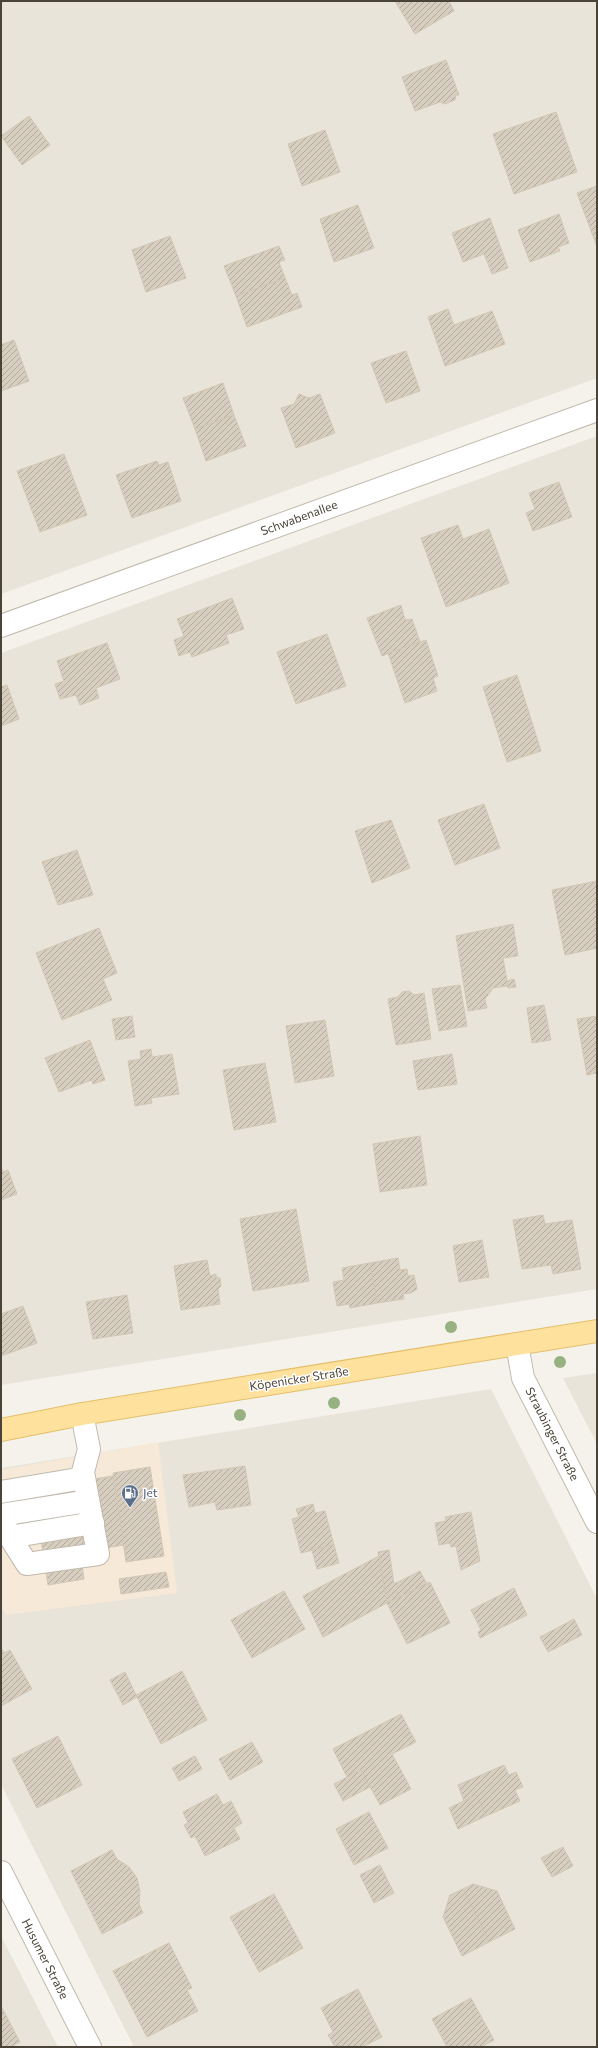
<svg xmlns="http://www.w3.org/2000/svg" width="598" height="2048" viewBox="0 0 598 2048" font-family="Commissioner,sans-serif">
<defs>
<pattern id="building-hatch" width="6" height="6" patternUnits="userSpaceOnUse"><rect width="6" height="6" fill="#d7cec0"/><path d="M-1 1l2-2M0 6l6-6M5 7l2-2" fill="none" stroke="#b0a99d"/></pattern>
</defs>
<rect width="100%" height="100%" fill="#f5f2eb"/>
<g fill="#e9e4d9">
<polygon points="1,1 597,1 597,378 1,594"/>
<polygon points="597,436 597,1289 1,1385 1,653"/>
<polygon points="597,1373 597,1444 563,1378"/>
<polygon points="491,1389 597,1599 597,2047 134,2047 1,1784 1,1468"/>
<polygon points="1,1936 58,2047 1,2047"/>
</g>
<polygon fill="#f6e9d7" points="158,1442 177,1593 6,1615 1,1605 1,1470"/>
<g fill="url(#building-hatch)" stroke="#d2c6b3">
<polygon points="395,1 449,1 454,11 415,34"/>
<polygon points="446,60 459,95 456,95 455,100 445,104 440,102 415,111 402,77"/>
<polygon points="556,112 577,172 514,194 493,134"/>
<polygon points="29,116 50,145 22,165 1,136"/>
<polygon points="325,130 340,172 302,186 288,144"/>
<polygon points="597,186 597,247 577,193"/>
<polygon points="358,205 374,248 334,262 320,219"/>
<polygon points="559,214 569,243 558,247 560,251 530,262 518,230"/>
<polygon points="490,218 508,268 492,274 484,254 463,262 452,233"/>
<polygon points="170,236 186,278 146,292 132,250"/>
<polygon points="279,246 285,260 279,262 285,278 236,296 224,266"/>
<polygon points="285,278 292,295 297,293 302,307 247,327 236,296"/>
<polygon points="448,309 454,325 492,311 505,344 445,366 428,317"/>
<polygon points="14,340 29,381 1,391 1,345"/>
<polygon points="406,351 420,391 386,403 371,363"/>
<polygon points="223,383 234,415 195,429 183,398"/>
<polygon points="299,394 309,398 320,394 335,433 296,448 281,408 294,404"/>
<polygon points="234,415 246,446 206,461 195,429"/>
<polygon points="64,454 87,515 40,532 17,471"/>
<polygon points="157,461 159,465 168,462 181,501 132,518 116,475"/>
<polygon points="559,482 572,517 533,531 526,513 535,509 529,493"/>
<polygon points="458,525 463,539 489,529 509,583 446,607 421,538"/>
<polygon points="232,598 244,629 226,635 229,643 192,657 190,652 179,656 174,640 184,636 177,619"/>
<polygon points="401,605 405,620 412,619 420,642 382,656 367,618"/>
<polygon points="327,634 346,686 296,704 277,652"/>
<polygon points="426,640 438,676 433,678 437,691 405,703 388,653"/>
<polygon points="107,643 120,679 96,688 99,698 80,705 76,695 60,699 55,684 64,681 57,661"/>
<polygon points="517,675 541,751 507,762 483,687"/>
<polygon points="7,685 19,719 1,726 1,687"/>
<polygon points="484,804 500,848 455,865 438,820"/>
<polygon points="391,820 410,868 372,883 355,831"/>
<polygon points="77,850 93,895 58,905 42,862"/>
<polygon points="597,881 597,948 565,955 552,890"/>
<polygon points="513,924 518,956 503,958 507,981 514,979 516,987 508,988 507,986 493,988 485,999 487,1008 468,1011 456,936"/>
<polygon points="99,928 117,973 103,979 112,1000 62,1020 36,953"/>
<polygon points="460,985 467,1026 439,1031 432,989"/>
<polygon points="409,991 414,995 424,993 431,1039 396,1045 388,999 398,997 402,992"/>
<polygon points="544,1005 551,1040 532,1043 527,1008"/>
<polygon points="132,1016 135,1037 116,1040 112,1019"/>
<polygon points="597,1016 597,1073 587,1075 577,1019"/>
<polygon points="325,1020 334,1076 295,1083 286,1026"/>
<polygon points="90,1040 105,1080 93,1084 92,1080 59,1092 45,1058"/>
<polygon points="151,1049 152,1057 172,1054 179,1094 151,1098 152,1103 135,1106 128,1061 141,1059 140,1051"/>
<polygon points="452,1054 457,1084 418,1090 413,1061"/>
<polygon points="265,1063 276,1122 234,1130 223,1070"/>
<polygon points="420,1136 427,1185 380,1192 373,1144"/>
<polygon points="1,1167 3,1172 8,1170 17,1194 1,1200"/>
<polygon points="296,1209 309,1281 253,1291 240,1219"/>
<polygon points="543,1215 545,1224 572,1220 581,1269 553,1274 551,1265 522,1269 513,1220"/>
<polygon points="482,1240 489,1277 459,1282 453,1246"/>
<polygon points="398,1258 400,1270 407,1269 408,1276 414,1275 417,1289 411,1293 403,1294 404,1299 377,1303 370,1263"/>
<polygon points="207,1260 210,1276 216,1274 216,1277 220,1278 221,1286 218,1289 220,1304 181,1310 174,1266"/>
<polygon points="370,1263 377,1303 350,1308 349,1304 337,1306 333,1282 344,1280 342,1268"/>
<polygon points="127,1295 133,1333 93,1339 86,1302"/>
<polygon points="23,1306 37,1343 1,1356 1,1314"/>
<polygon points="245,1466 251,1505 217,1510 215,1502 189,1507 183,1475"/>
<polygon points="150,1467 164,1556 126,1562 113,1473"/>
<polygon points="113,1476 124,1545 80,1552 84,1579 48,1585 33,1489"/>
<polygon points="313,1504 315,1513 325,1511 334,1545 301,1553 292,1519 299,1517 296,1509"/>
<polygon points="471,1512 480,1561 461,1570 456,1546 451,1547 450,1543 439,1545 435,1523 446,1521 445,1517"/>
<polygon points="334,1545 339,1563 317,1569 312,1550"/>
<polygon points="389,1550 394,1584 420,1571 427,1584 387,1603 378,1552"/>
<polygon points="379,1556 387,1603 323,1637 303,1596"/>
<polygon points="166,1572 169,1587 121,1594 119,1579"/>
<polygon points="430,1582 450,1623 407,1644 387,1603"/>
<polygon points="514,1588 527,1615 480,1638 478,1632 481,1630 471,1610"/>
<polygon points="284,1591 305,1629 252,1658 231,1620"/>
<polygon points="574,1619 582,1635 548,1652 540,1637"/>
<polygon points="1,1648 4,1653 10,1650 32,1689 1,1706"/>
<polygon points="182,1671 207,1720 161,1744 136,1695"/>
<polygon points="125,1672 137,1697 123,1705 110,1680"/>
<polygon points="401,1714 416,1742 392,1754 411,1789 380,1805 361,1770 347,1777 333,1749"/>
<polygon points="58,1736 82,1785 37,1808 12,1759"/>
<polygon points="252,1742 263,1762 230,1780 219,1759"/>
<polygon points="195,1756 202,1769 179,1781 172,1768"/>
<polygon points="504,1765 509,1775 516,1772 523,1787 515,1790 520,1801 486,1816 476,1795 464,1801 458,1785"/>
<polygon points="361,1770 370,1787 343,1801 334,1784"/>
<polygon points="217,1794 223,1805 231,1801 242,1823 234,1828 240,1839 205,1856 195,1836 191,1838 184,1825 188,1823 183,1812"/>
<polygon points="476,1795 486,1816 458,1829 449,1808"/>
<polygon points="369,1812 388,1848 354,1865 336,1829"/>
<polygon points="563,1847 573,1866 552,1877 541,1858"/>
<polygon points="112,1850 117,1859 129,1867 137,1878 140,1891 139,1904 143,1913 102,1934 71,1871"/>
<polygon points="380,1865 394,1893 374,1903 360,1875"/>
<polygon points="473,1884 497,1891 515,1929 489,1942 463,1889"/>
<polygon points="463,1889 489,1942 462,1956 443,1917 450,1895"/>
<polygon points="274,1894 303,1948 259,1972 230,1917"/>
<polygon points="169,1943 192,1988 187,1990 198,2011 147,2037 113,1971"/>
<polygon points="358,1989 382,2037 362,2047 341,2047 340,2045 335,2047 328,2035 333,2032 321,2008"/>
<polygon points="471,1998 494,2040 481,2047 447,2047 432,2019"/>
<polygon points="1,2006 20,2042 10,2047 1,2047"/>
</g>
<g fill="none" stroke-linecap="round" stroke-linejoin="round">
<g stroke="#c1baad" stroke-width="24">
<g id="minor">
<polyline points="1,626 597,410"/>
<polyline points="517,1344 523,1378 597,1522"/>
<polyline points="1,1492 84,1478"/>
<polyline points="1,1515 10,1537 27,1564 98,1554 83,1472 89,1449 82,1414"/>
<polyline points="1,1515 88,1501"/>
<polyline points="10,1537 93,1523"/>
<polyline points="1,1872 90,2047"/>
</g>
</g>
<g stroke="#e3bf6a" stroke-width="24">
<polyline id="major" points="1,1430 82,1414 597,1331"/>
</g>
<use href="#minor" stroke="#fff" stroke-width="22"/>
<use href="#major" stroke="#fde19c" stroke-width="22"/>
</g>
<g fill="#97b181">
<circle cx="451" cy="1327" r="6"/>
<circle cx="560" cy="1362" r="6"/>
<circle cx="334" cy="1403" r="6"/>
<circle cx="240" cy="1415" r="6"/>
</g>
<defs>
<g id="fuel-pin" transform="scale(0.9)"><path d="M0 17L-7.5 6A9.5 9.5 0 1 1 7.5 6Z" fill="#5c6f8a" stroke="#fff"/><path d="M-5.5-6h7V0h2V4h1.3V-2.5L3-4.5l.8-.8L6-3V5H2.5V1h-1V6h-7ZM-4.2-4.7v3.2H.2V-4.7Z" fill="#fff"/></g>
</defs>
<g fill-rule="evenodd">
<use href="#fuel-pin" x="130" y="1493"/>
</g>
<g text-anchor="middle" stroke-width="3" stroke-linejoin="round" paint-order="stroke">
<g font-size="12" fill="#4a4338" stroke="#fff">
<text transform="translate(299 518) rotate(-20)" y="4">Schwabenallee</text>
<text transform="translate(299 1379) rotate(-9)" y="4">Köpenicker Straße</text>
<text transform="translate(552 1434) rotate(63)" y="4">Straubinger Straße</text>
<text transform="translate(45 1959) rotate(63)" y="4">Husumer Straße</text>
</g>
<g font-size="12" fill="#4e5e75" stroke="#fff" text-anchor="start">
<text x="143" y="1497">Jet</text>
</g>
</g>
<rect width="598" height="2048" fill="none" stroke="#4a4338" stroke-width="4"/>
</svg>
